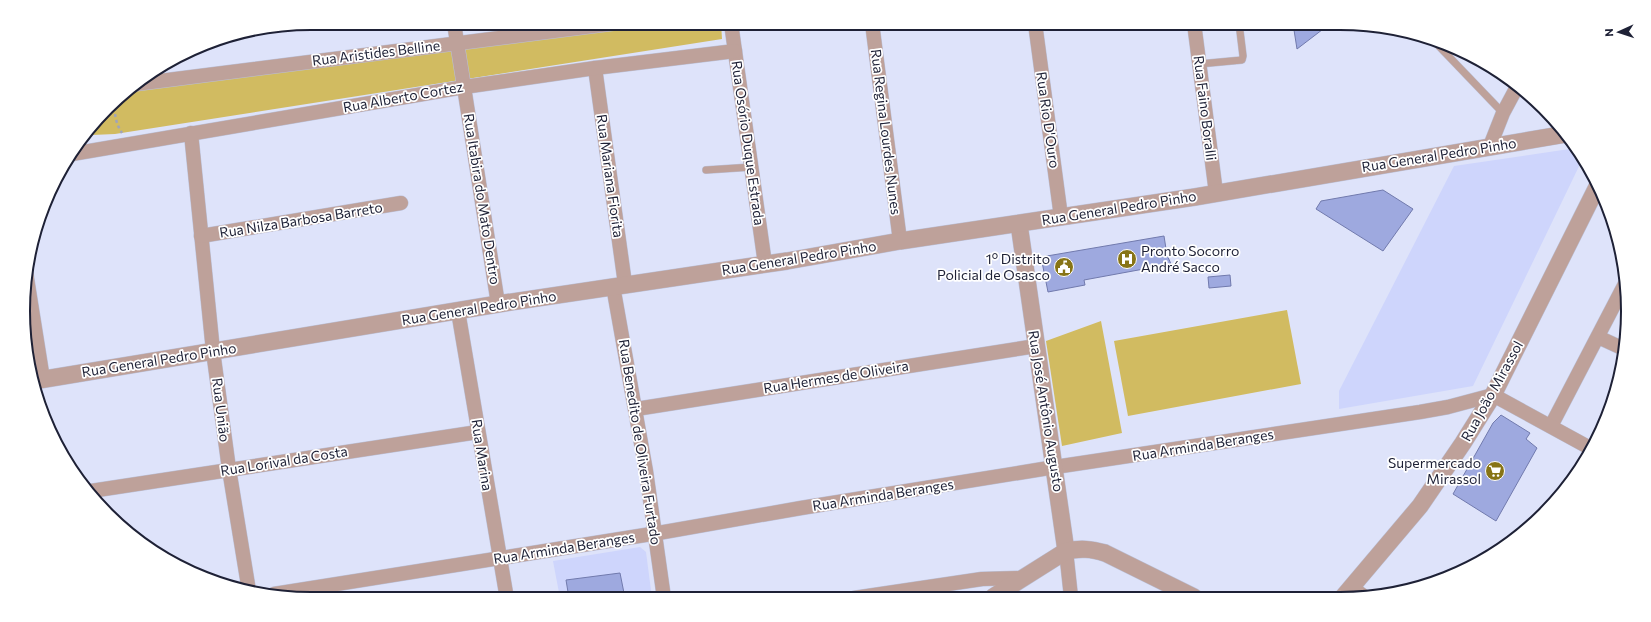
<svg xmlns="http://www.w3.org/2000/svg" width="1651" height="622" viewBox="0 0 1651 622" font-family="Commissioner,sans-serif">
<rect width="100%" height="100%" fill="#dee3fa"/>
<g fill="#ced5fc">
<polygon points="1576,148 1583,158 1473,386 1339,409 1339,391 1454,166"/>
<polygon points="640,547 646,552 652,598 560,598 553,561"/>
</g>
<g fill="#d1bb61">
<polygon points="638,23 721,23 722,39 115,134 92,135 91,132 121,94 126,91"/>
<polygon points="1287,310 1301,384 1128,416 1114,341"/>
<polygon points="1101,321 1122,433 1062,446 1046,341"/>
</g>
<g fill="#9ea9df" stroke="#717aad">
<polygon points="1302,23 1331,23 1297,49 1294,30"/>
<polygon points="1383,190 1413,209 1383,251 1316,209 1321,201"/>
<polygon points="1164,236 1167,255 1171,264 1084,280 1085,285 1048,292 1041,257"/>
<polygon points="1230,275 1231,286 1209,288 1208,277"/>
<polygon points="1501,415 1530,433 1526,439 1537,448 1496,521 1453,494 1493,423"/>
<polygon points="620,573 625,598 569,598 566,580"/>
</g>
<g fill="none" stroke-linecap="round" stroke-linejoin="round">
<g stroke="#bbc0d7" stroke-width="8">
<g id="service">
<polyline points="1433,40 1503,113"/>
<polyline points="1199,64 1242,60 1243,56 1239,23"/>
<polyline points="706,170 752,167"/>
</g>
</g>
<g stroke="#bbc0d7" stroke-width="15">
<g id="minor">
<polyline points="454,23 498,304"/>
<polyline points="731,23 765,264"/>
<polyline points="872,23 900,241"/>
<polyline points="1035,23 1061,217"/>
<polyline points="1194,23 1216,193"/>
<polyline points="595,68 625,284"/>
<polyline points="136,84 617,23"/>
<polyline points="191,133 213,351 229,469 249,591"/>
<polyline points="1490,146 1503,113 1518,85"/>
<polyline points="72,154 464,87 595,68 735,51"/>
<polyline points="201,236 401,203"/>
<polyline points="26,272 43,379"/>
<polyline points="613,286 646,471 664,598"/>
<polyline points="458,311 507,599"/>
<polyline points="1598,337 1624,349"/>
<polyline points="636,409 1036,346"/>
<polyline points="1551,426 1626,282"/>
<polyline points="91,491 478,432"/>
<polyline points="1066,551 1071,597"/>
<polyline points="1351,587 1365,597"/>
<polyline points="274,594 664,532 801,508 1055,467 1420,412 1448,407 1493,395 1590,448"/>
<polyline points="854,598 982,579 1022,578"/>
</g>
</g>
<g stroke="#bbc0d7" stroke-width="18">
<g id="tertiary">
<polyline points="1019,224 1066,551"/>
<polyline points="33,381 498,304 787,261 900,241 1195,197 1566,134"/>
<path d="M993 597 1066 551C1081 548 1091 549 1105 553L1194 597"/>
<polyline points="1343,597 1420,506 1463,443 1493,395 1598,185"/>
</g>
</g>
<path stroke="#a0a4bb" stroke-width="2.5" stroke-dasharray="3 3" stroke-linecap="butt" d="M115 102C114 114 116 124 122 133"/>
<use href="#service" stroke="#bea19a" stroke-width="7"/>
<use href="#minor" stroke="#bea19a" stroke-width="14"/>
<use href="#tertiary" stroke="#bea19a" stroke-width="17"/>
</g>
<defs>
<g id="hospital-disc" transform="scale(1)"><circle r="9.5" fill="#877416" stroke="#fff"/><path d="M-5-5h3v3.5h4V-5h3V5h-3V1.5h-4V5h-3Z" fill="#fff"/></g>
<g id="civic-disc" transform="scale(1)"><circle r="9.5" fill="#877416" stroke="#fff"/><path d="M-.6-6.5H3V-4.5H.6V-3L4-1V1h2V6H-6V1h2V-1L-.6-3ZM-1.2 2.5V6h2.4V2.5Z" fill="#fff"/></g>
<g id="supermarket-disc" transform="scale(1)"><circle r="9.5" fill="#877416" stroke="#fff"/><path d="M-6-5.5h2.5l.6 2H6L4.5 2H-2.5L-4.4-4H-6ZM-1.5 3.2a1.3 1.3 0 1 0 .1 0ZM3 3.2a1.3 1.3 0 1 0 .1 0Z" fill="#fff"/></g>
</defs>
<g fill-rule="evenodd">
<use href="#hospital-disc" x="1127" y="259"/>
<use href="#civic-disc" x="1064" y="267"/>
<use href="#supermarket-disc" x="1495" y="471"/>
</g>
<g text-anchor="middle" stroke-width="3.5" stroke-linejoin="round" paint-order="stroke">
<g font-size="14" fill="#1e2136" stroke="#fff">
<text transform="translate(376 53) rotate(-7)" y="5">Rua Aristides Belline</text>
<text transform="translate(403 97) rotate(-10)" y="5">Rua Alberto Cortez</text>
<text transform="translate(1205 108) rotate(83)" y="5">Rua Faino Boralli</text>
<text transform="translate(1048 120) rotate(82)" y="5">Rua Rio D'Ouro</text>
<text transform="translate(886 132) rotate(83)" y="5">Rua Regina Lourdes Nunes</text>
<text transform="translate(748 143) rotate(82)" y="5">Rua Osório Duque Estrada</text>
<text transform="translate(1439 155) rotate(-9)" y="5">Rua General Pedro Pinho</text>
<text transform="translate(610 176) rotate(82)" y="5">Rua Mariana Fiorita</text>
<text transform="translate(482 199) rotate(81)" y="5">Rua Itabira do Mato Dentro</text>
<text transform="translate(1119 208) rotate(-9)" y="5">Rua General Pedro Pinho</text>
<text transform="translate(301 220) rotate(-9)" y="5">Rua Nilza Barbosa Barreto</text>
<text transform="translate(799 258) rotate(-9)" y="5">Rua General Pedro Pinho</text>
<text transform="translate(479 308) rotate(-9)" y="5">Rua General Pedro Pinho</text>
<text transform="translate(159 360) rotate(-9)" y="5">Rua General Pedro Pinho</text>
<text transform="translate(836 377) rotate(-9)" y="5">Rua Hermes de Oliveira</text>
<text transform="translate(1492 391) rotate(-61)" y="5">Rua João Mirassol</text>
<text transform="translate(221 410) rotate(83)" y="5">Rua União</text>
<text transform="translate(1046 411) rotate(81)" y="5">Rua José Antônio Augusto</text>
<text transform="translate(640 442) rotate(81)" y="5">Rua Benedito de Oliveira Furtado</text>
<text transform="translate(1203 445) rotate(-9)" y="5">Rua Arminda Beranges</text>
<text transform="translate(482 455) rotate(81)" y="5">Rua Marina</text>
<text transform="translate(284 461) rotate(-9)" y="5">Rua Lorival da Costa</text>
<text transform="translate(883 495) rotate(-9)" y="5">Rua Arminda Beranges</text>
<text transform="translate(564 548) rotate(-9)" y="5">Rua Arminda Beranges</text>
</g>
<g font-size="14" fill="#1e2136" stroke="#fff" text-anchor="end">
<text x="1141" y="256" text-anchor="start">Pronto Socorro<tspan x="1141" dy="16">André Sacco</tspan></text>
<text x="1050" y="264">1º Distrito<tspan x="1050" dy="16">Policial de Osasco</tspan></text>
<text x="1481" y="468">Supermercado<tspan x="1481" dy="16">Mirassol</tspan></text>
</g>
</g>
<path d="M0 0H1651V622H0ZM311 30H1340A281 281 0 0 1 1621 311V311A281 281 0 0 1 1340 592H311A281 281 0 0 1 30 311V311A281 281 0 0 1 311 30Z" fill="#fff" fill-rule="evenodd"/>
<path fill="none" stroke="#1e2136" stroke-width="2" d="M311 30H1340A281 281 0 0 1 1621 311V311A281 281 0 0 1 1340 592H311A281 281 0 0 1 30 311V311A281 281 0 0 1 311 30Z"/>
<g transform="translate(1619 32) rotate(267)" stroke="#ffffff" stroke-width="3" paint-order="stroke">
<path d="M0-3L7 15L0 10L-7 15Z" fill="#1e2136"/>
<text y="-6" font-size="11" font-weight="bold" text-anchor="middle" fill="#1e2136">N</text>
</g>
</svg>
